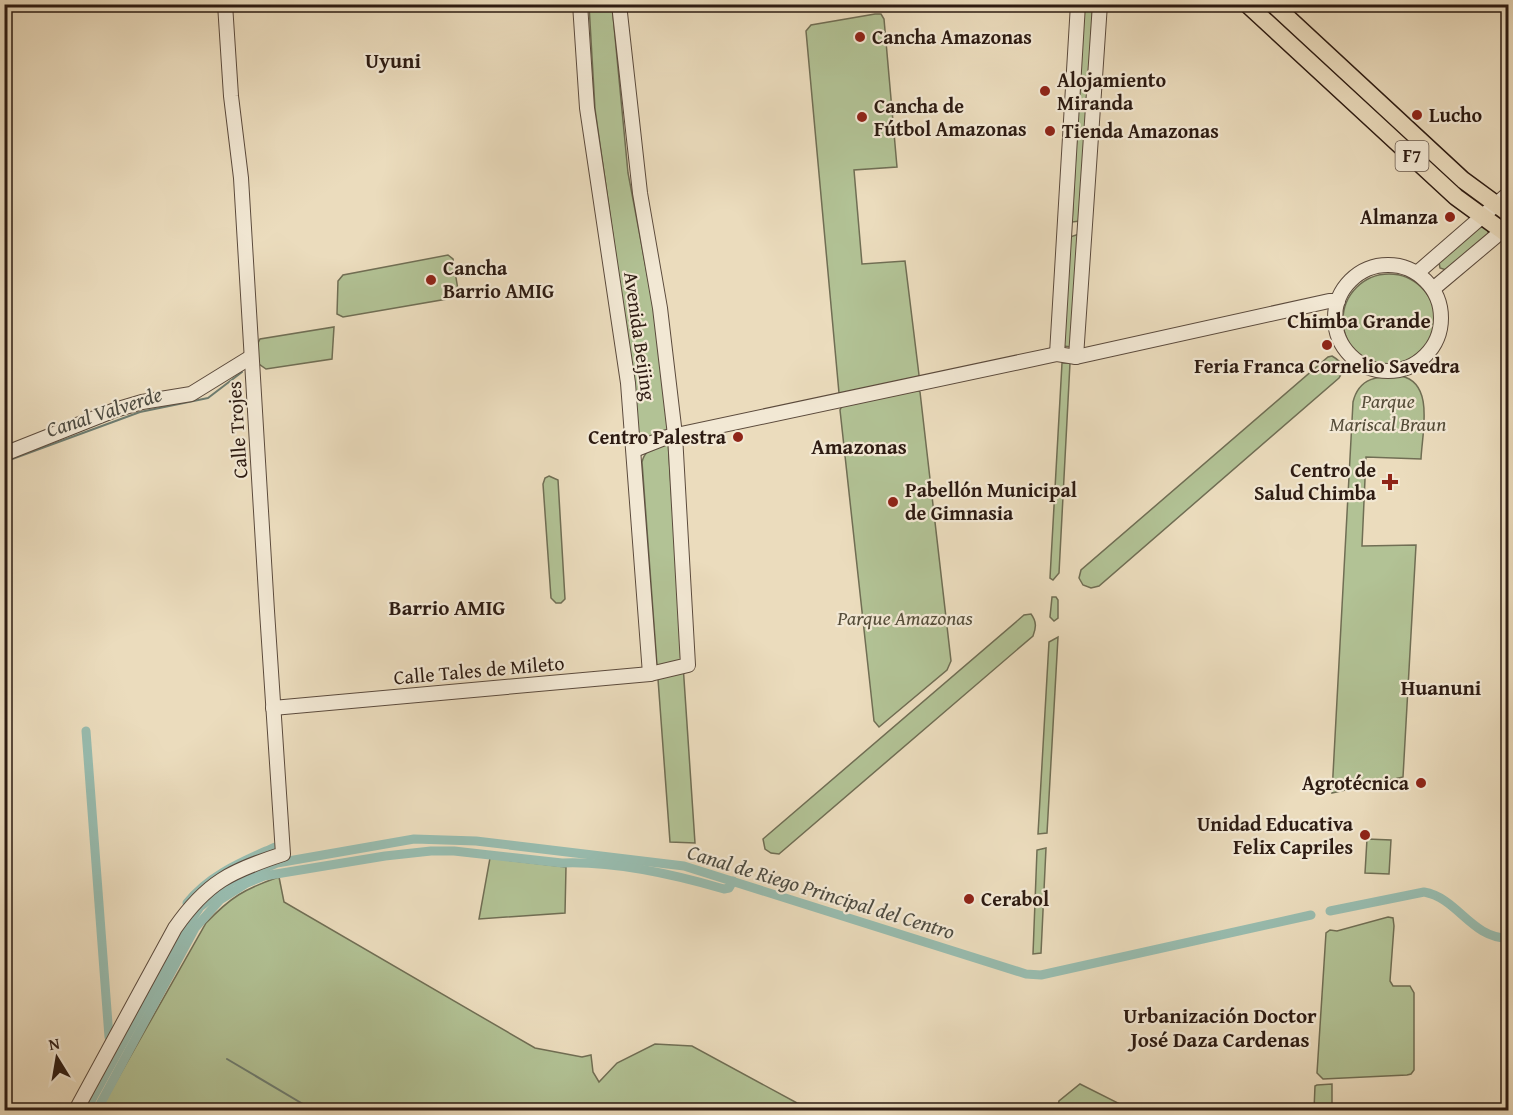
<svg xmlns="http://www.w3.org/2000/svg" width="1513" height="1115" viewBox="0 0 1513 1115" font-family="'Gentium Book Plus',serif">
<rect width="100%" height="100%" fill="#ebdcbd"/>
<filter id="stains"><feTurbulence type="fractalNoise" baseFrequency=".00333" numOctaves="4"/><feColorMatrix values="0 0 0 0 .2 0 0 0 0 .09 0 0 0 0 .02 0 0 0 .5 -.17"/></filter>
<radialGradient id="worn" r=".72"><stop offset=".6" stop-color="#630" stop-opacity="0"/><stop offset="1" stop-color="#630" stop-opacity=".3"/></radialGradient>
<g fill="#b2c295" stroke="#706e54" stroke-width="1.5">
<polygon points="589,5 612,5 628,173 654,310 668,432 639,441 629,349 595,109"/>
<polygon points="1084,5 1093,5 1080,221 1072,222"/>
<polygon points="875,14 881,14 884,19 897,167 854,170 862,264 905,261 919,375 917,379 842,395 839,393 806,31 811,25"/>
<polygon points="1358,90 1484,204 1480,207 1354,95"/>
<polygon points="1479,226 1488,229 1488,236 1446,270 1440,268 1439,262"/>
<polygon points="1079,234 1072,347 1063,346 1070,237"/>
<polygon points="448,255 453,259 458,290 453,298 343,317 337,314 338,281 343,275"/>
<circle cx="1389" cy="320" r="46"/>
<polygon points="334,327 332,359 266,369 259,364 257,345 260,339"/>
<path d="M1332 356C1342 362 1346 367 1339 378L1099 586 1091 588 1083 585 1079 578 1081 570 1328 357Z"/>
<polygon points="1062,363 1070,363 1059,573 1053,580 1050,578"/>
<path d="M1401 376C1435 383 1422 433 1421 459L1366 457 1362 546 1416 545 1403 777 1332 793 1353 402C1359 377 1378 376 1401 376Z"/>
<polygon points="916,388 920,392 951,661 947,670 879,727 874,721 840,410 842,406"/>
<path d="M668 441 695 843 670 842 642 462C645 448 657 446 668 441Z"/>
<polygon points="549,476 558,480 565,599 561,603 556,603 551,598 543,484 545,478"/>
<polygon points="1052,597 1056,597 1058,600 1058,618 1054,621 1050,617"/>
<path d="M1031 614C1037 622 1036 628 1033 636L779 854 771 853 765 849 763 839 1024 615Z"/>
<polygon points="1058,637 1047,833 1038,834 1049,642"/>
<polygon points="1367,839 1391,840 1389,874 1365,873"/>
<polygon points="1046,848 1041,953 1033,954 1037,850"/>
<polygon points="490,858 566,867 565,913 479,919"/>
<path d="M279 877 284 902 535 1048 582 1057 591 1055 593 1072 599 1082 617 1063 655 1044 692 1046 797 1103 828 1110H181L171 1105 167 1110H100L206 923C231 897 244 889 279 877Z"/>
<polygon points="1388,917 1393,918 1394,926 1390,981 1393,986 1410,986 1414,993 1414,1070 1411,1074 1407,1075 1323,1079 1317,1073 1326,933 1330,930 1337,931"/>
<polygon points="1080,1084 1128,1108 1130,1110 1057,1110 1059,1101"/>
<polygon points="1332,1084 1332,1110 1314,1110 1315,1086 1317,1085"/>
</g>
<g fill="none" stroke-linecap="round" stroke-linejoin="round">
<g stroke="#6d7c70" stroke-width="2">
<polyline points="4,462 140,412 208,398 242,372"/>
<polyline points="227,1059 313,1110"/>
</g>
<g stroke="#98bcaf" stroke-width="9">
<polyline points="86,731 109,1037"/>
<path d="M187 903C210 874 244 861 275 847"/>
<path d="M1330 911 1424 892C1458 898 1471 938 1508 938"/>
<polyline points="86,1110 188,925 200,907 232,882 277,863 414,839 476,841 684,866 1026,974 1041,975 1311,915"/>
<path d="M97 1110 195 928 220 900 247 883 264 876 385 856 431 851H454L562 863C613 861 676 875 724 889L729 888 733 881"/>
</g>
<g stroke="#5c4b3d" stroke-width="16">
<g id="tertiary">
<polyline points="580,4 587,108 628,383 650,674"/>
<circle cx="1388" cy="318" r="53"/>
<polyline points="1417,273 1508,194"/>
<polyline points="1433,289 1508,226"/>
<polyline points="1057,354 1078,4"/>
<polyline points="1076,357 1100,4"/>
<polyline points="634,450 667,437 1057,354 1076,357 1329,301 1338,301"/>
<polyline points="4,454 115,410 142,402 191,394 251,357"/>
<polyline points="273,708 650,674 688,665 675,435 660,308 640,193 619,4"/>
<path d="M76 1110 175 928C207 882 231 871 283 854L267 611 241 178 231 96 225 4"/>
</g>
</g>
<g stroke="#2d1b12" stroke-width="19">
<g id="trunk">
<polyline points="1247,4 1456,197 1508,235"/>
<polyline points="1273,4 1463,180 1508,213"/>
</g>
</g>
<use href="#tertiary" stroke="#f2e8d4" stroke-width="14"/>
<use href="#trunk" stroke="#ebdcbd" stroke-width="16"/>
</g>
<g fill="#8f2418" stroke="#f2e8d4" stroke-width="2">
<circle cx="860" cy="37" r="6"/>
<circle cx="1045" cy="91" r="6"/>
<circle cx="1417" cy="115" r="6"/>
<circle cx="862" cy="117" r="6"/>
<circle cx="1050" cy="131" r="6"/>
<circle cx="1450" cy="217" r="6"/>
<circle cx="431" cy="280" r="6"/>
<circle cx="1327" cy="345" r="6"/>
<circle cx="738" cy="437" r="6"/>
<path d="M1387 473h6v6h6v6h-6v6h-6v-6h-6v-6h6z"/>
<circle cx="893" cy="502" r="6"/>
<circle cx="1421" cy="783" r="6"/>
<circle cx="1365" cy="835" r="6"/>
<circle cx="969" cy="899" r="6"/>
</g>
<g text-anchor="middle" stroke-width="4.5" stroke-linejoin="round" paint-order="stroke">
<rect fill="#f2e8d4" stroke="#68584c" stroke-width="1.5" x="1395.5" y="141" width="33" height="30" rx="4.5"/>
<g font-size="18" font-weight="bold" fill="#2d1b12">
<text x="1412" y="162">F7</text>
</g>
<g font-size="20" font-weight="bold" fill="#2d1b12" stroke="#f2e8d4" text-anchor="start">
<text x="872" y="44">Cancha Amazonas</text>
<text x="1057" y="87">Alojamiento<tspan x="1057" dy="23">Miranda</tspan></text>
<text x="874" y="113">Cancha de<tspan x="874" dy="23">Fútbol Amazonas</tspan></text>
<text x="1429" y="122">Lucho</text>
<text x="1062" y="138">Tienda Amazonas</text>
<text x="1438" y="224" text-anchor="end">Almanza</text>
<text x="443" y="275">Cancha<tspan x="443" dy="23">Barrio AMIG</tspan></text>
<text x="1327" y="373" text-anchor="middle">Feria Franca Cornelio Savedra</text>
<text x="726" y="444" text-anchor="end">Centro Palestra</text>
<text x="1376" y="477" text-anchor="end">Centro de<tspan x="1376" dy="23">Salud Chimba</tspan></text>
<text x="905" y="497">Pabellón Municipal<tspan x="905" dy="23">de Gimnasia</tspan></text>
<text x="1409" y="790" text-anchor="end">Agrotécnica</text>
<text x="1353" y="831" text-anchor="end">Unidad Educativa<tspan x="1353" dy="23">Felix Capriles</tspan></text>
<text x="981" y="906">Cerabol</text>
</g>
<g font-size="20" fill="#2d1b12" stroke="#f2e8d4">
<text transform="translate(640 336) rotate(82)" y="7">Avenida Beijing</text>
<text transform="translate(237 430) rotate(-94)" y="7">Calle Trojes</text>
<text transform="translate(479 670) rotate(-5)" y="7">Calle Tales de Mileto</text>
</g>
<g font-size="20" font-style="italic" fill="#554d39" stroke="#f2e8d4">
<text x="1388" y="408">Parque<tspan x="1388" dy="23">Mariscal Braun</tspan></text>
<text x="905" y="625">Parque Amazonas</text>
</g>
<g font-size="21" font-weight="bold" fill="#2d1b12" stroke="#f2e8d4">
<text x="393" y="68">Uyuni</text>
<text x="1359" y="328">Chimba Grande</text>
<text x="859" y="454">Amazonas</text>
<text x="447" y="615">Barrio AMIG</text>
<text x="1441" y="695">Huanuni</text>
<text x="1220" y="1023">Urbanización Doctor<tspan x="1220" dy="24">José Daza Cardenas</tspan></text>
</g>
<g font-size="21" font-style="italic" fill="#4d4b41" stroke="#f2e8d4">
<text transform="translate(104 412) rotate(-18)" y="7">Canal Valverde</text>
<text transform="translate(821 892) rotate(17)" y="7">Canal de Riego Principal del Centro</text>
</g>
</g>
<rect width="1513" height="1115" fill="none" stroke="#ebdcbd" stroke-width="24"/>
<rect x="6" y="6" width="1501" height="1103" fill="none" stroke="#2d1b12" stroke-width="3"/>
<rect x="12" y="12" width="1489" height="1091" fill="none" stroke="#2d1b12" stroke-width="1.5"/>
<g transform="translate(57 1058) rotate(349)" stroke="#f2e8d4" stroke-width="4.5" paint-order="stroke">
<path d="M0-4.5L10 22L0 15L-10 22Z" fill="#2d1b12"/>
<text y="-9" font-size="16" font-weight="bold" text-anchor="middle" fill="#2d1b12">N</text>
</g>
<rect width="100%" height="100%" filter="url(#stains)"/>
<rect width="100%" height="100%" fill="url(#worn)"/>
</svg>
